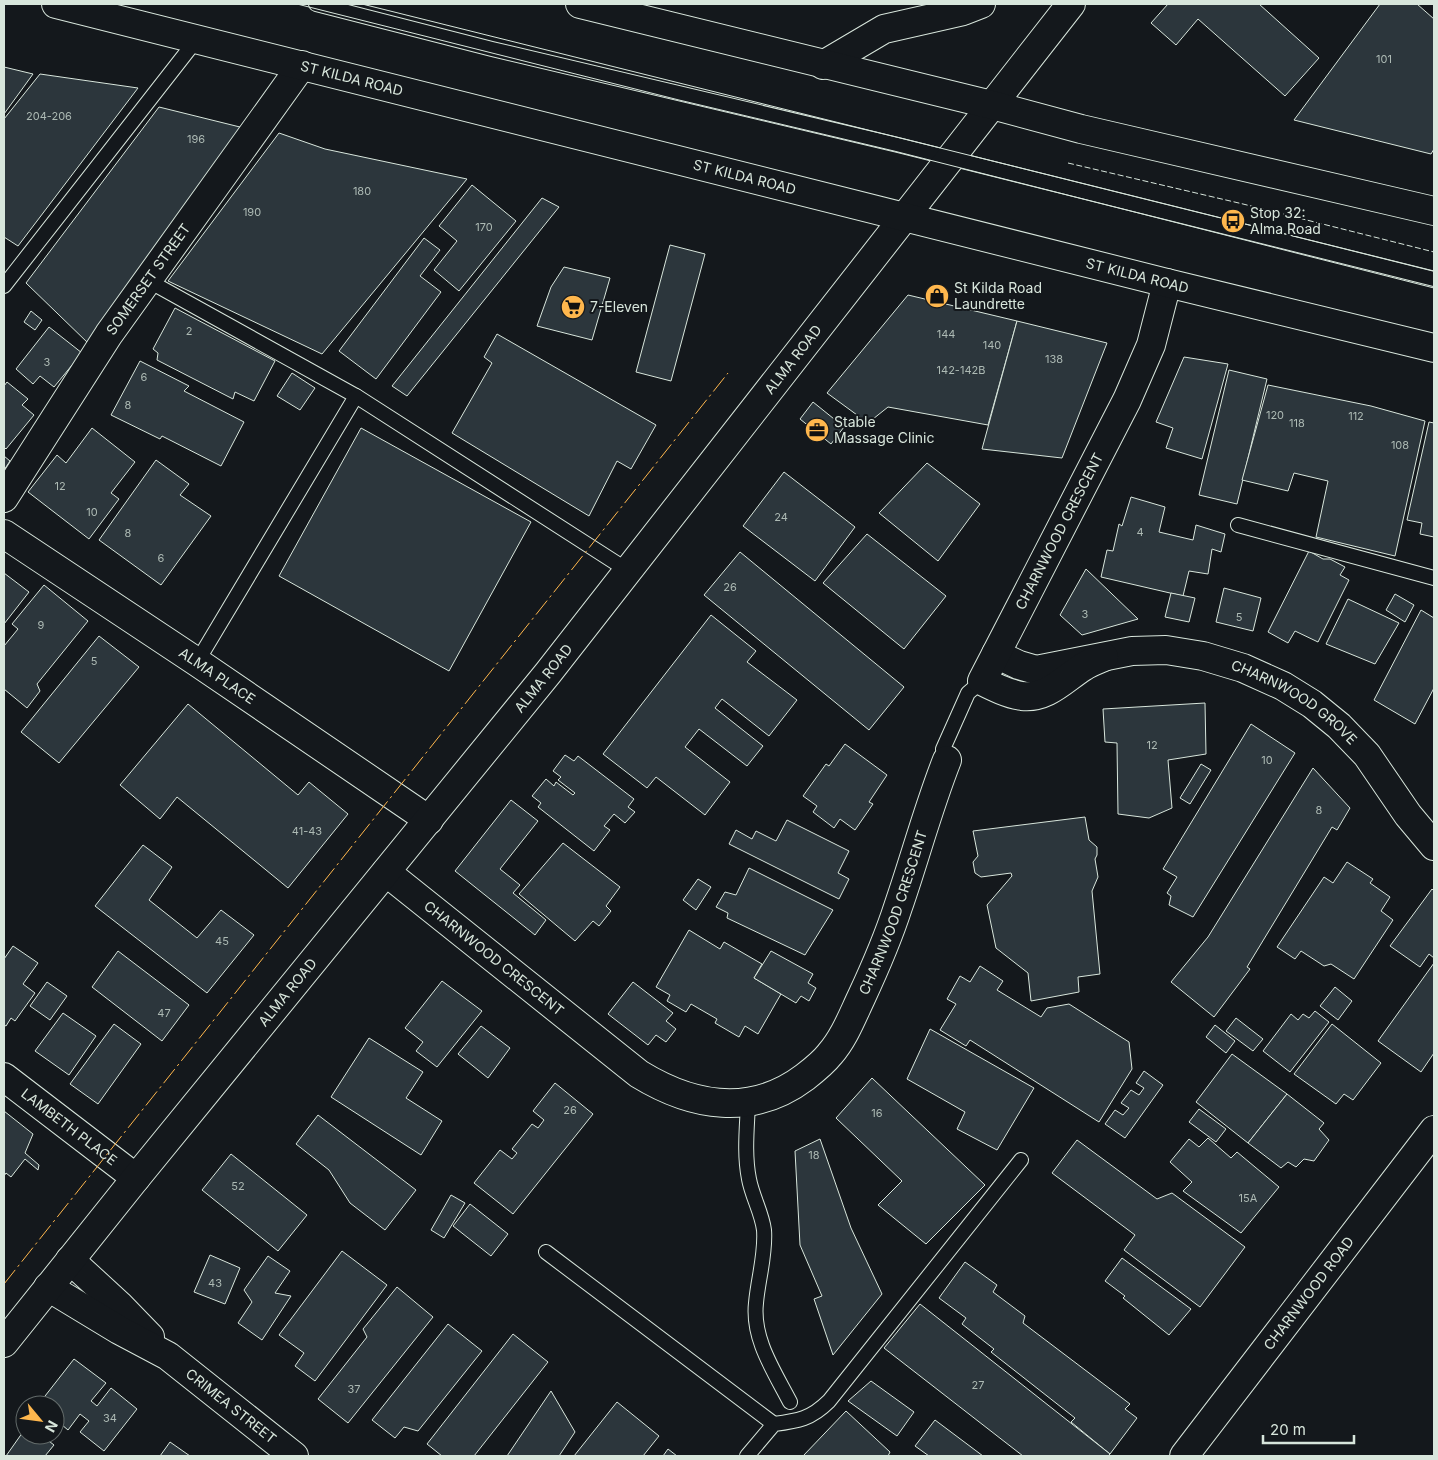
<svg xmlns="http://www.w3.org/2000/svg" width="1438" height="1460" viewBox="0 0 1438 1460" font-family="Inter,sans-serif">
<rect width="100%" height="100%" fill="#14181c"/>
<g fill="#2c363c" stroke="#d8e6dc">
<polygon points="1168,4 1259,4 1319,58 1285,96 1198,19 1176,45 1151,23"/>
<polygon points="1380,4 1417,4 1434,19 1434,149 1431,154 1294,120"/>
<polygon points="4,67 33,74 4,114"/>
<polygon points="40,74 138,88 18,246 4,237 4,119"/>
<polygon points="159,107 244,128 89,344 26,283"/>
<polygon points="279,133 325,149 467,179 322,354 168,281"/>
<polygon points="472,185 516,221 459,291 434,270 457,241 439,226"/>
<polygon points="542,198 559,207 407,396 392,386"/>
<polygon points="424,238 440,250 420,276 441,292 376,379 339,351"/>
<polygon points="670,245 705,254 671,381 636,372"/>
<polygon points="564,267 610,278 592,340 537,326 551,287"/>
<polygon points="908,295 1017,321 988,425 888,407 868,423 827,393"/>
<polygon points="175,308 275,361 254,401 235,392 233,399 157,360 158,353 153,349"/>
<polygon points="31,311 42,320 35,330 24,322"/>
<polygon points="1017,321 1107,343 1062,458 982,449"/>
<polygon points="49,327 82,353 54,387 40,376 33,384 16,369"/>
<polygon points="497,334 656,425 631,469 617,461 589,516 452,433 492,363 484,357"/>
<polygon points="1184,357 1228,364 1202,459 1166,448 1173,428 1156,422"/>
<polygon points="140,361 189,386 184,391 244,422 221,466 162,436 160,439 111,415"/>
<polygon points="1229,370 1267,379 1237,504 1199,495"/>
<polygon points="292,373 315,388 300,410 277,396"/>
<polygon points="7,382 28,399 22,405 34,415 6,449 4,447 4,386"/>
<polygon points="1268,385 1371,406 1425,421 1395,556 1316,537 1328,481 1294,473 1288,491 1242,480"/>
<polygon points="813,402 844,427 831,444 800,419"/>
<polygon points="1429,422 1434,423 1434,537 1420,534 1422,523 1407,520"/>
<polygon points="92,428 135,462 111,493 119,499 89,539 28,492 57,455 66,463"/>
<polygon points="361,428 531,522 449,671 279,576"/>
<polygon points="4,456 10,461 4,470"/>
<polygon points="156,460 189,484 180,495 211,516 161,585 99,540"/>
<polygon points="927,463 980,504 938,561 879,513"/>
<polygon points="784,472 855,527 815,581 743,526"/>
<polygon points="1131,497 1165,507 1159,532 1193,540 1196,525 1225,534 1221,552 1212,549 1208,574 1189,571 1183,596 1101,577 1107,550 1113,551 1119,524 1122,526"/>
<polygon points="867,534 946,596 904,649 823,583"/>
<polygon points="1309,551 1323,559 1330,559 1345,567 1340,575 1349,580 1318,642 1295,631 1288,643 1268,632"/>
<polygon points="740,552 904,687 869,730 704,595"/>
<polygon points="1086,569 1138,619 1082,635 1060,615"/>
<polygon points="4,573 29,592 4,624"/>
<polygon points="44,585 88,621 37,684 40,691 27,708 4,689 4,646 18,629 12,624"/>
<polygon points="1224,588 1261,598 1253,631 1216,622"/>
<polygon points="1171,593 1195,598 1189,622 1165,617"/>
<polygon points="1395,594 1414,605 1405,622 1386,610"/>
<polygon points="1348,599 1399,623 1375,664 1326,644"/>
<polygon points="1421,610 1434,618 1434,688 1415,724 1374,700"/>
<polygon points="711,615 756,651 747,662 797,700 769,736 722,699 715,708 763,746 747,766 699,729 685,747 730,782 705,815 656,777 647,788 603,754"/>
<polygon points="99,636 139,667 59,763 21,732"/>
<polygon points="1205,703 1206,754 1168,760 1172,808 1149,818 1118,814 1117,743 1105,742 1103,709"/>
<polygon points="188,704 298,795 309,782 348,814 288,888 177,797 160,819 120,785"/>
<polygon points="1251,724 1295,753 1193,917 1169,905 1171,896 1167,893 1177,877 1163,869"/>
<polygon points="845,744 887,775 869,802 873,804 855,830 840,819 834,828 813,812 817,806 803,796 826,764 829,766"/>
<polygon points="565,755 574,761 578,756 634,799 628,807 635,812 625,823 614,814 604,826 610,830 594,851 538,807 541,803 532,796 546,779 554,786 556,782 573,795 575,793 558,780 561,777 553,771"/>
<polygon points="1201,764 1211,770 1190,804 1180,798"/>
<polygon points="1313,768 1350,808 1337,830 1332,827 1247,967 1250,969 1214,1017 1171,982 1208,937"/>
<polygon points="511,800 538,821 500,869 520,885 513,893 546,920 535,935 455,871"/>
<polygon points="1085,817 1089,840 1097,847 1097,855 1095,859 1098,877 1092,891 1100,974 1078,977 1079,992 1031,1001 1028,973 996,948 987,905 1012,876 1011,873 981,877 975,873 973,862 978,856 973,831"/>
<polygon points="787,820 849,851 838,873 849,879 839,899 729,844 736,830 752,839 756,831 776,841"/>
<polygon points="563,843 620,887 606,906 611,911 599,926 593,921 575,941 519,894"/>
<polygon points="143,845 172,867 149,900 197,938 221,910 254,935 207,993 95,906"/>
<polygon points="1347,862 1373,879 1370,883 1390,897 1381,911 1393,920 1354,979 1331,964 1324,966 1301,951 1295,959 1277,947 1324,877 1333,883"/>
<polygon points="749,868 833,910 805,955 727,918 728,913 716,907 725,892 736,895"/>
<polygon points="698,879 711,887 696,910 683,900"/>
<polygon points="1432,889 1434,891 1434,958 1429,954 1420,967 1390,946"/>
<polygon points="689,930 720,949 724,942 762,964 754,978 781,994 758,1034 745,1026 739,1037 715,1023 717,1019 691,1004 686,1012 667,1001 670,995 656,987"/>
<polygon points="13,946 38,963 23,984 35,993 15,1021 11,1018 6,1026 4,1025 4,959"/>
<polygon points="118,951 189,1005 162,1041 92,987"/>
<polygon points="771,951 813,974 808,983 816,988 809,1001 801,996 796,1003 754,978"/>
<polygon points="1434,963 1434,1053 1421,1072 1378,1041"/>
<polygon points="980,966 1003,981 997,990 1041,1017 1047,1008 1069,1004 1129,1042 1132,1069 1099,1122 970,1040 966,1046 940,1030 956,1004 947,999 960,976 970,982"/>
<polygon points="442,981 482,1011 437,1067 416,1051 423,1042 405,1028"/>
<polygon points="47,982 67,996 50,1020 30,1006"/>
<polygon points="633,982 673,1013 666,1021 676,1029 666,1042 656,1035 648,1045 608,1014"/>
<polygon points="1335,987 1352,1001 1338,1020 1320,1006"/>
<polygon points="1315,1011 1329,1022 1290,1072 1263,1051 1291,1014 1298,1020 1303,1014 1309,1018"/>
<polygon points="63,1013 96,1036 69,1075 35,1051"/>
<polygon points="1236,1018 1263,1039 1253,1051 1226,1031"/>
<polygon points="114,1024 141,1044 98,1104 70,1084"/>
<polygon points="1332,1024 1381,1063 1353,1100 1344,1094 1336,1104 1294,1074"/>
<polygon points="1215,1025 1235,1041 1226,1053 1206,1037"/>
<polygon points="481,1026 510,1048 488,1078 458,1054"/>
<polygon points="930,1029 1034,1088 997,1150 957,1129 965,1112 907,1079"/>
<polygon points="369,1038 423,1072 406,1098 442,1121 421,1155 331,1097"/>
<polygon points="1232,1054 1287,1094 1248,1143 1196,1102"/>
<polygon points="1144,1071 1163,1085 1125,1138 1105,1124 1115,1110 1123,1115 1129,1108 1121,1103 1131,1090 1139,1095 1144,1088 1136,1083"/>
<polygon points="872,1078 985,1185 926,1244 878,1205 902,1181 836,1118"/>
<polygon points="555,1083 593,1114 513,1214 474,1183 500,1150 512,1159 517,1153 512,1149 532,1124 538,1128 544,1120 533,1111"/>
<polygon points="1287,1094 1324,1123 1319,1129 1329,1140 1314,1161 1304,1159 1296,1167 1288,1162 1281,1168 1248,1143"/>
<polygon points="1199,1109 1226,1129 1216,1142 1189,1122"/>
<polygon points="4,1111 33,1134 25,1153 39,1165 38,1170 25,1159 11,1177 6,1173 4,1176"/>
<polygon points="318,1115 416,1190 385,1230 350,1203 329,1170 296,1144"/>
<polygon points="1208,1138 1231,1158 1237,1152 1279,1187 1241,1233 1183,1191 1192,1182 1170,1162 1189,1139 1199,1147"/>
<polygon points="820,1139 851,1228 882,1294 833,1355 814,1299 822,1296 800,1245 795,1151"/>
<polygon points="1077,1140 1157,1199 1172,1193 1245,1247 1200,1307 1124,1250 1135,1235 1052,1173"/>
<polygon points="231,1154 307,1215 278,1251 202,1190"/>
<polygon points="451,1195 465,1203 444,1238 431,1230"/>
<polygon points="470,1204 508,1234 491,1256 453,1226"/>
<polygon points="342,1251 387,1285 315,1381 295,1366 304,1353 279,1335"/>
<polygon points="210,1255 240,1268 225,1304 194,1292"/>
<polygon points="268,1256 290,1271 275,1293 291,1296 262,1340 238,1323 252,1302 244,1290"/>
<polygon points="1122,1258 1191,1309 1169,1335 1123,1298 1125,1296 1105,1281"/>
<polygon points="965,1262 997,1285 993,1292 1025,1316 1023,1323 1130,1404 1125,1409 1137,1418 1110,1454 1071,1422 1075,1418 991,1352 994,1349 962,1324 966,1318 939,1298"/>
<polygon points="397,1287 433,1317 348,1423 318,1399 367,1337 363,1329"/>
<polygon points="920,1304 1110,1454 1108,1456 1023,1456 884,1348"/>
<polygon points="448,1324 482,1351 418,1431 404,1427 395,1438 372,1420"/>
<polygon points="513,1334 548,1362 474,1456 442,1456 427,1444"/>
<polygon points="74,1359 106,1383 91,1401 97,1406 111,1388 137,1409 104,1451 80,1432 89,1421 80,1414 68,1430 55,1419 55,1405 38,1405"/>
<polygon points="871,1381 914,1412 897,1436 848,1401"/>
<polygon points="551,1391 575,1432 559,1456 507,1456"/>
<polygon points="617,1402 659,1436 643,1456 574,1456"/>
<polygon points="846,1411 890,1452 888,1456 803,1456"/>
<polygon points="935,1420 983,1456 929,1456 915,1446"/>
<polygon points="25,1429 25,1435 41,1435 54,1445 45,1456 6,1456"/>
<polygon points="170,1442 190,1456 160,1456"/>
<polygon points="668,1449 677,1456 663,1456"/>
</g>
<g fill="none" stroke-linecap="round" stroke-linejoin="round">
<g stroke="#d8e6dc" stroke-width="16">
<g id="lane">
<polyline points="316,4 492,49 898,145 1434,279"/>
<polyline points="147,280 356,396 627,570"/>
<polyline points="4,286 197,39"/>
<polyline points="1238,525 1434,578"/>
<polyline points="197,662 356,396"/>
<polyline points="947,760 943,749 968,693 982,681"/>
<path d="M748 1103C747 1128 744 1154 749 1179 752 1196 762 1213 764 1230 766 1254 758 1279 756 1303 752 1339 774 1371 790 1402"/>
<polyline points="546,1252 774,1424"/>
<path d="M747 1456 774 1424C798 1421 811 1419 829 1401L1021 1160"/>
</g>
</g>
<g stroke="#d8e6dc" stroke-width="30">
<g id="street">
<path id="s1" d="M4 498 109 334 302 65"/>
<path id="s2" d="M4 534 197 662 429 820"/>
<path id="s3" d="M996 654 1019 665 1036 670 1132 651 1166 650 1203 656 1243 668 1283 686 1312 704 1339 726 1367 755 1408 815 1434 846"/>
<path id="s4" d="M1104 657C1097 660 1089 663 1083 667 1064 679 1047 699 1022 696 1008 694 994 687 982 681L1127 400 1151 345 1167 283"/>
<path id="s5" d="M386 872 639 1074C693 1107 752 1117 805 1077 814 1070 823 1063 830 1054 844 1038 852 1017 861 998 875 968 888 938 898 907 915 858 928 808 947 760"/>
<path id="s6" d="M4 1077 136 1178"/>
<polyline points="70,1260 119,1305 150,1337"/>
<path id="s7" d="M48 1287 119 1330 168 1356 294 1456"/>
<path id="s8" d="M1184 1456 1434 1130"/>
</g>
</g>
<g stroke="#d8e6dc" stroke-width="30">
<g id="secondary">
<polyline points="823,65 884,29 963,11 981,4"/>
<path id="s9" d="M4 1343 136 1178 548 673 1071 4"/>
</g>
</g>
<g stroke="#d8e6dc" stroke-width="30">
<g id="highway">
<path id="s10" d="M56 4 1167 283 1434 348"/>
<polyline points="580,4 992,105 1081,129 1434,211"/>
</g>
</g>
<use href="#lane" stroke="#14181c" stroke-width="14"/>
<use href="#street" stroke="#14181c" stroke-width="28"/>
<use href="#secondary" stroke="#14181c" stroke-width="28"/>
<use href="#highway" stroke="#14181c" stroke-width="28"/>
<g stroke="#d8e6dc" stroke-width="1">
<polyline points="297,4 679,100 894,151 1434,288"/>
<polyline points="362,4 1434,271"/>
</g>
<polyline stroke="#d8e6dc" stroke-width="1" stroke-dasharray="6 2.5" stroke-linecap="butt" points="1068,163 1243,204 1434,252"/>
<polyline stroke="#ffb74d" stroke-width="1" stroke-dasharray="18 4 2.5 4" stroke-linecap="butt" points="4,1284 728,373"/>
</g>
<defs>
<g id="bus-disc" transform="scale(1.25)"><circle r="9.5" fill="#ffb74d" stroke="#14181c"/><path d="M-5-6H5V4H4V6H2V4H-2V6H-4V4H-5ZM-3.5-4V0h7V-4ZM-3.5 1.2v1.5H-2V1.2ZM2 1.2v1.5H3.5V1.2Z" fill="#111"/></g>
<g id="shop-disc" transform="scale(1.25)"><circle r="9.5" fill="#ffb74d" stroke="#14181c"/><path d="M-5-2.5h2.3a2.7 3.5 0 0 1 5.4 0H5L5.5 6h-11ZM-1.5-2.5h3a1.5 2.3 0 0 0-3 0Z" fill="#111"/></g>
<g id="supermarket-disc" transform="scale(1.25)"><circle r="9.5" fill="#ffb74d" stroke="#14181c"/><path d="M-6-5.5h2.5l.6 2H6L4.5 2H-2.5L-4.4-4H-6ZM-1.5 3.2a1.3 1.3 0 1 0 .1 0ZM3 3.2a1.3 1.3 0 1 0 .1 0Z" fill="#111"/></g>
<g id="office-disc" transform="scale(1.25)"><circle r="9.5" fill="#ffb74d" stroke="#14181c"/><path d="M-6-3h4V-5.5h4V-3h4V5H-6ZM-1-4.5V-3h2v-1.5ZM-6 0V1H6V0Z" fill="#111"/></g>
</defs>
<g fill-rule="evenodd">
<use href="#bus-disc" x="1233" y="221"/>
<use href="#shop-disc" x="937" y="296"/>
<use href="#supermarket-disc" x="573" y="307"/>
<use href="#office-disc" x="817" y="430"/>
</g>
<g text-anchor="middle" stroke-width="4" stroke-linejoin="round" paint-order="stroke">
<g font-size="11" fill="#adbab4">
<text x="1384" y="63">101</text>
<text x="49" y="120">204-206</text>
<text x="196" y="143">196</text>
<text x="362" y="195">180</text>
<text x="252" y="216">190</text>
<text x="484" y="231">170</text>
<text x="189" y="335">2</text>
<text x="946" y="338">144</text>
<text x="992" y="349">140</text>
<text x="1054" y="363">138</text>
<text x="47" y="366">3</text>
<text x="961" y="374">142-142B</text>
<text x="144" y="381">6</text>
<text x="128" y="409">8</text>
<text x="1275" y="419">120</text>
<text x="1356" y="420">112</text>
<text x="1297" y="427">118</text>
<text x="1400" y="449">108</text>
<text x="60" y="490">12</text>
<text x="92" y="516">10</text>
<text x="781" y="521">24</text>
<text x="1140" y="536">4</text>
<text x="128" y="537">8</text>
<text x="161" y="562">6</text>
<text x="730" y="591">26</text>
<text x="1085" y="618">3</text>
<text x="1239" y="621">5</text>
<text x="41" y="629">9</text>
<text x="94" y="665">5</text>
<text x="1152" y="749">12</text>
<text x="1267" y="764">10</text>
<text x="1319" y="814">8</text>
<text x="307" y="835">41-43</text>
<text x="222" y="945">45</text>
<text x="164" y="1017">47</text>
<text x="570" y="1114">26</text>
<text x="877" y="1117">16</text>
<text x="814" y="1159">18</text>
<text x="238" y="1190">52</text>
<text x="1248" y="1202">15A</text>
<text x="215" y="1287">43</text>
<text x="978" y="1389">27</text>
<text x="354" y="1393">37</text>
<text x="110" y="1422">34</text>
</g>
<g font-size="14" fill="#d8e6dc" stroke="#14181c">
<text dy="5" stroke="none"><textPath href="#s10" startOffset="305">ST KILDA ROAD</textPath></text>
<text dy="5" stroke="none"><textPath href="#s10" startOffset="710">ST KILDA ROAD</textPath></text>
<text dy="5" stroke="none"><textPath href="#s10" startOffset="1115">ST KILDA ROAD</textPath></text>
<text dy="5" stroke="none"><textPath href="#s1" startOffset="262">SOMERSET STREET</textPath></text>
<text dy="5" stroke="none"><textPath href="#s9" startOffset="1261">ALMA ROAD</textPath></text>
<text dy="5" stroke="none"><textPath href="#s4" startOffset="304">CHARNWOOD CRESCENT</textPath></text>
<text dy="5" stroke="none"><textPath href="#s2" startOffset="256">ALMA PLACE</textPath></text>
<text dy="5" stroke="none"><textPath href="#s9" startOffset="856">ALMA ROAD</textPath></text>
<text dy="5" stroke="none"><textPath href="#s3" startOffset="316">CHARNWOOD GROVE</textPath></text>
<text dy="5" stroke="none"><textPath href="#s5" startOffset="691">CHARNWOOD CRESCENT</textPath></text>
<text dy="5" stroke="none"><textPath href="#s5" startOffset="138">CHARNWOOD CRESCENT</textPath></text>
<text dy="5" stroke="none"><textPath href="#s9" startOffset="451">ALMA ROAD</textPath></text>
<text dy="5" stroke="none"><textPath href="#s6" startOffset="82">LAMBETH PLACE</textPath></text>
<text dy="5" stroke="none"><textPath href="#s8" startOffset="205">CHARNWOOD ROAD</textPath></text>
<text dy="5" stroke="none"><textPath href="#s7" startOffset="219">CRIMEA STREET</textPath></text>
</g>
<g font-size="14" fill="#d8e6dc" stroke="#14181c" text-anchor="start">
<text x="1250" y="218">Stop 32:<tspan x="1250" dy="16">Alma Road</tspan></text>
<text x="954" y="293">St Kilda Road<tspan x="954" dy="16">Laundrette</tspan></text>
<text x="590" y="312">7-Eleven</text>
<text x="834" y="427">Stable<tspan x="834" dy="16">Massage Clinic</tspan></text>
</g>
</g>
<rect width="1438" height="1460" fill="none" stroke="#d8e6dc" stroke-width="10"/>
<g transform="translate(40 1420) rotate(119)"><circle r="24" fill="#14181c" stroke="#626a69"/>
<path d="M0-4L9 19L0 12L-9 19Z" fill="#ffb74d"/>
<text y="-8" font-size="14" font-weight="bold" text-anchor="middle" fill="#d8e6dc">N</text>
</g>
<path d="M1263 1435v8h91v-8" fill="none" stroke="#d8e6dc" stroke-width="2.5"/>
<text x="1270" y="1435" font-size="15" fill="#d8e6dc" stroke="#14181c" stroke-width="4" paint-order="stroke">20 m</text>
</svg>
